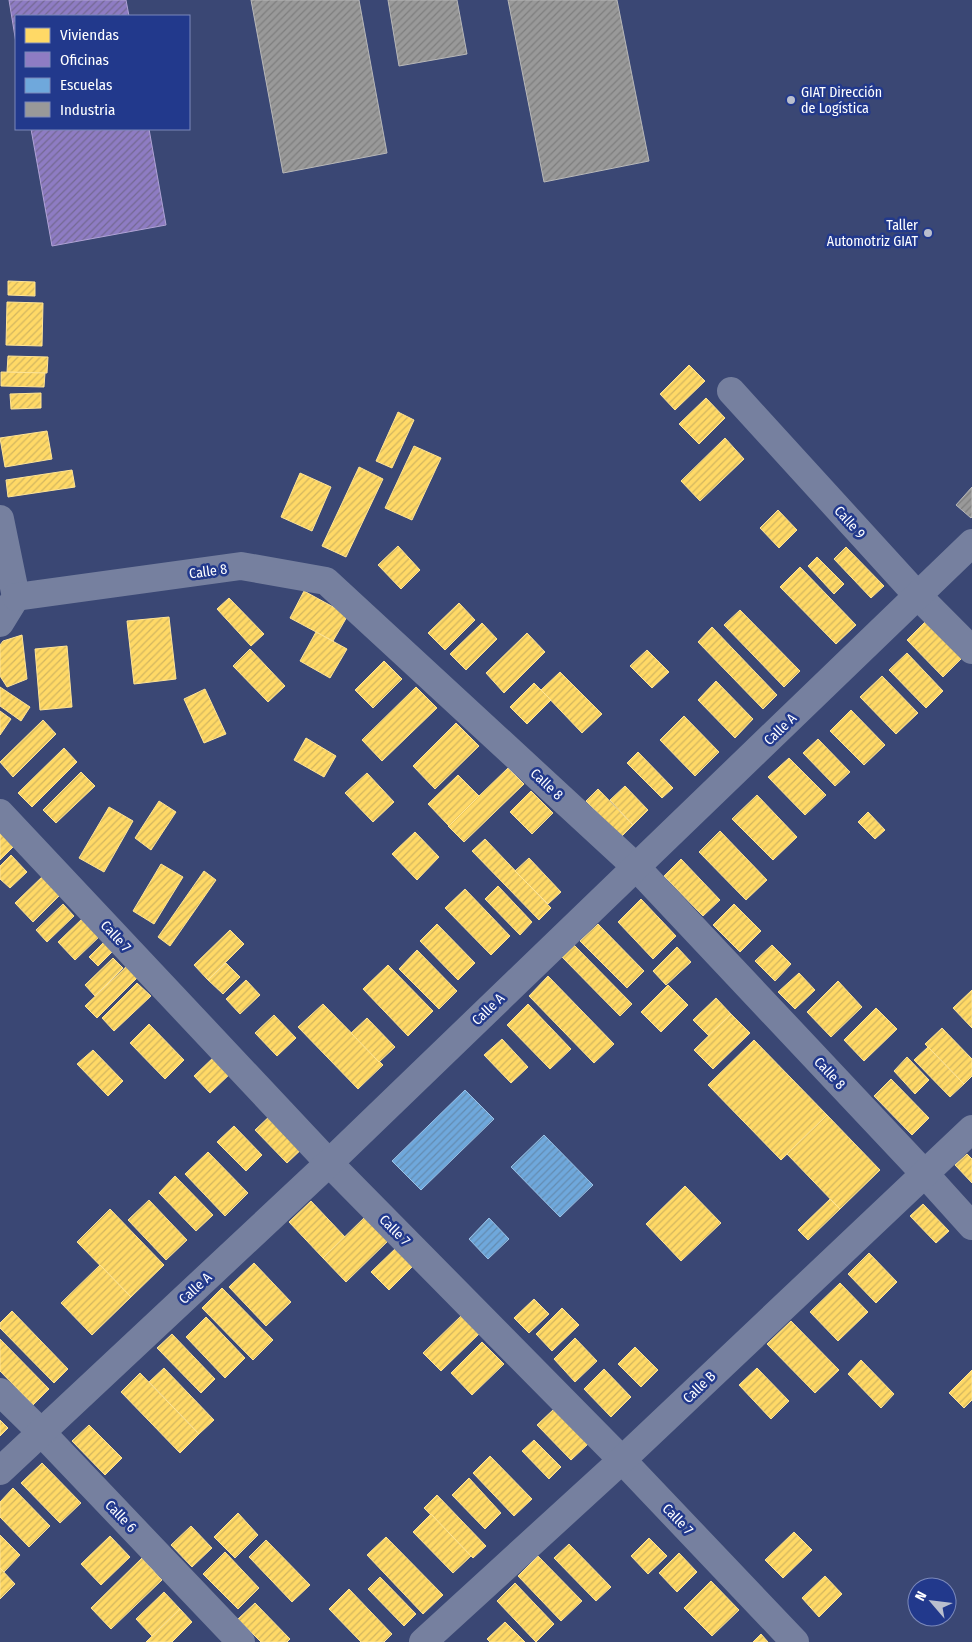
<svg xmlns="http://www.w3.org/2000/svg" width="972" height="1642" viewBox="0 0 972 1642" font-family="'Fira Sans Condensed',sans-serif">
<defs>
<pattern id="homes-hatch" width="6" height="6" patternUnits="userSpaceOnUse" patternTransform="scale(1.25)"><rect width="6" height="6" fill="#ffd966"/><path d="M-1 1l2-2M0 6l6-6M5 7l2-2" fill="none" stroke="#d2b660"/></pattern>
<pattern id="offices-hatch" width="6" height="6" patternUnits="userSpaceOnUse" patternTransform="scale(1.25)"><rect width="6" height="6" fill="#8e7cc3"/><path d="M-1 1l2-2M0 6l6-6M5 7l2-2" fill="none" stroke="#746993"/></pattern>
<pattern id="schools-hatch" width="6" height="6" patternUnits="userSpaceOnUse" patternTransform="scale(1.25)"><rect width="6" height="6" fill="#6fa8dc"/><path d="M-1 1l2-2M0 6l6-6M5 7l2-2" fill="none" stroke="#648cb1"/></pattern>
<pattern id="industry-hatch" width="6" height="6" patternUnits="userSpaceOnUse" patternTransform="scale(1.25)"><rect width="6" height="6" fill="#999"/><path d="M-1 1l2-2M0 6l6-6M5 7l2-2" fill="none" stroke="#7e7e7e"/></pattern>
</defs>
<rect width="100%" height="100%" fill="#3a4774"/>
<g fill="url(#homes-hatch)" stroke="#ffe494">
<polygon points="8,281 35,282 35,296 8,295"/>
<polygon points="7,302 43,303 42,346 6,345"/>
<polygon points="8,356 48,357 47,373 7,372"/>
<polygon points="689,365 705,381 675,410 660,394"/>
<polygon points="1,372 45,373 44,387 1,386"/>
<polygon points="41,393 41,408 11,409 10,394"/>
<polygon points="706,398 725,418 699,444 679,424"/>
<polygon points="398,412 414,420 392,468 376,461"/>
<polygon points="47,431 52,459 5,467 0,438"/>
<polygon points="725,438 744,459 700,501 681,481"/>
<polygon points="414,446 441,458 412,520 385,508"/>
<polygon points="359,467 383,479 346,557 322,546"/>
<polygon points="72,470 75,487 8,497 6,480"/>
<polygon points="300,473 331,487 312,531 281,517"/>
<polygon points="778,510 797,530 779,548 760,528"/>
<polygon points="398,546 420,570 401,589 378,565"/>
<polygon points="846,547 884,586 871,598 834,559"/>
<polygon points="817,557 844,584 834,594 808,566"/>
<polygon points="800,567 856,625 836,644 780,587"/>
<polygon points="304,591 348,615 333,641 290,618"/>
<polygon points="229,598 264,634 251,646 217,609"/>
<polygon points="459,603 475,620 445,650 428,633"/>
<polygon points="740,610 800,671 784,687 724,625"/>
<polygon points="169,617 176,679 134,684 127,621"/>
<polygon points="927,620 963,657 943,677 907,640"/>
<polygon points="482,623 497,639 466,670 450,654"/>
<polygon points="712,627 777,695 763,709 698,642"/>
<polygon points="316,632 347,649 330,678 300,661"/>
<polygon points="527,633 545,652 504,693 486,673"/>
<polygon points="22,635 27,679 7,687 0,676 0,645 3,641"/>
<polygon points="67,646 72,707 40,710 35,649"/>
<polygon points="250,649 285,686 268,702 233,666"/>
<polygon points="647,650 669,672 652,688 630,666"/>
<polygon points="907,653 943,691 926,708 889,670"/>
<polygon points="384,661 402,679 373,708 355,690"/>
<polygon points="560,672 602,714 582,733 541,690"/>
<polygon points="882,676 918,713 896,734 860,697"/>
<polygon points="716,681 753,719 735,738 698,700"/>
<polygon points="534,683 551,700 527,724 510,707"/>
<polygon points="0,687 30,707 21,721 0,706"/>
<polygon points="416,687 437,708 382,761 362,740"/>
<polygon points="205,689 226,734 204,743 184,699"/>
<polygon points="851,710 885,745 864,765 830,731"/>
<polygon points="0,711 11,719 0,735"/>
<polygon points="684,716 719,752 695,776 660,740"/>
<polygon points="43,720 56,734 13,777 0,762"/>
<polygon points="456,723 479,746 435,789 413,766"/>
<polygon points="306,738 336,756 324,777 294,760"/>
<polygon points="818,739 850,772 835,786 803,753"/>
<polygon points="64,748 77,762 32,807 18,793"/>
<polygon points="638,752 673,788 662,798 627,763"/>
<polygon points="789,758 826,795 805,815 768,777"/>
<polygon points="508,768 524,784 464,842 448,826"/>
<polygon points="81,772 95,786 56,823 43,810"/>
<polygon points="367,773 394,802 373,822 345,793"/>
<polygon points="458,775 479,796 449,826 428,804"/>
<polygon points="625,786 648,810 633,825 610,800"/>
<polygon points="598,789 633,825 621,837 586,801"/>
<polygon points="531,791 553,813 532,834 510,812"/>
<polygon points="757,795 797,837 773,860 732,819"/>
<polygon points="159,801 176,812 151,850 135,838"/>
<polygon points="109,807 133,821 104,872 79,858"/>
<polygon points="868,812 885,830 875,839 858,822"/>
<polygon points="0,822 19,841 0,860"/>
<polygon points="720,831 767,880 746,900 699,852"/>
<polygon points="415,832 439,857 417,880 392,854"/>
<polygon points="485,839 551,908 539,920 472,851"/>
<polygon points="11,855 27,872 10,888 0,879 0,866"/>
<polygon points="529,858 561,892 548,904 515,871"/>
<polygon points="681,859 720,900 703,916 664,876"/>
<polygon points="161,864 183,877 154,924 133,911"/>
<polygon points="204,871 216,880 170,946 158,937"/>
<polygon points="45,874 63,892 33,922 15,903"/>
<polygon points="498,886 532,922 520,935 485,899"/>
<polygon points="465,889 510,936 491,955 445,908"/>
<polygon points="641,899 676,936 653,959 618,922"/>
<polygon points="63,904 74,916 47,942 36,930"/>
<polygon points="734,904 761,931 740,952 713,925"/>
<polygon points="84,917 101,935 75,960 58,942"/>
<polygon points="437,924 475,963 458,980 420,941"/>
<polygon points="598,924 644,971 627,988 580,941"/>
<polygon points="230,930 244,944 208,980 194,965"/>
<polygon points="105,941 114,950 98,966 89,957"/>
<polygon points="574,945 632,1004 620,1016 562,957"/>
<polygon points="772,945 791,964 775,981 755,961"/>
<polygon points="677,947 691,962 666,985 653,971"/>
<polygon points="417,950 457,991 439,1009 399,969"/>
<polygon points="113,958 123,968 95,996 85,985"/>
<polygon points="130,963 141,974 97,1018 85,1006"/>
<polygon points="226,963 240,977 223,994 208,980"/>
<polygon points="388,965 433,1011 408,1036 363,989"/>
<polygon points="799,973 815,990 795,1009 778,992"/>
<polygon points="548,976 614,1044 594,1063 529,996"/>
<polygon points="246,980 260,995 240,1014 226,999"/>
<polygon points="838,981 862,1007 831,1037 807,1012"/>
<polygon points="137,983 151,996 114,1031 102,1018"/>
<polygon points="668,985 688,1005 661,1032 641,1012"/>
<polygon points="972,990 972,1028 953,1008"/>
<polygon points="716,998 731,1014 709,1036 693,1020"/>
<polygon points="323,1004 383,1065 358,1089 298,1027"/>
<polygon points="528,1004 571,1049 550,1069 507,1025"/>
<polygon points="876,1008 897,1029 864,1061 844,1040"/>
<polygon points="731,1014 750,1033 713,1069 694,1050"/>
<polygon points="274,1015 296,1038 277,1056 255,1033"/>
<polygon points="367,1018 395,1047 379,1062 351,1033"/>
<polygon points="149,1024 184,1060 165,1079 130,1043"/>
<polygon points="942,1028 972,1059 972,1076 964,1084 925,1044"/>
<polygon points="502,1039 528,1067 511,1083 484,1055"/>
<polygon points="754,1040 827,1115 781,1160 708,1085"/>
<polygon points="928,1047 964,1084 950,1097 914,1060"/>
<polygon points="93,1050 123,1081 108,1096 77,1064"/>
<polygon points="216,1055 232,1072 210,1093 194,1076"/>
<polygon points="907,1057 929,1080 915,1094 894,1071"/>
<polygon points="891,1079 929,1118 912,1135 874,1096"/>
<polygon points="273,1113 305,1146 287,1163 255,1130"/>
<polygon points="827,1115 880,1170 840,1209 787,1154"/>
<polygon points="234,1126 262,1155 246,1171 217,1142"/>
<polygon points="208,1152 248,1193 225,1216 185,1174"/>
<polygon points="967,1154 972,1159 972,1183 955,1165"/>
<polygon points="175,1176 213,1215 196,1231 159,1193"/>
<polygon points="685,1186 721,1223 681,1261 646,1224"/>
<polygon points="830,1199 840,1209 808,1240 798,1230"/>
<polygon points="149,1200 187,1240 166,1260 128,1220"/>
<polygon points="311,1201 345,1237 323,1258 289,1222"/>
<polygon points="923,1204 949,1231 936,1243 910,1216"/>
<polygon points="110,1209 164,1265 131,1297 77,1242"/>
<polygon points="367,1215 390,1239 346,1282 323,1258"/>
<polygon points="398,1246 415,1264 389,1290 371,1272"/>
<polygon points="869,1253 897,1282 876,1303 848,1274"/>
<polygon points="254,1263 291,1302 266,1326 229,1287"/>
<polygon points="100,1265 131,1297 92,1335 61,1303"/>
<polygon points="840,1283 868,1312 838,1341 810,1312"/>
<polygon points="222,1288 273,1340 253,1360 202,1308"/>
<polygon points="534,1299 549,1314 529,1333 514,1318"/>
<polygon points="562,1308 579,1325 552,1351 536,1334"/>
<polygon points="12,1311 68,1369 54,1383 0,1328 0,1323"/>
<polygon points="462,1315 480,1333 441,1371 423,1353"/>
<polygon points="206,1317 245,1358 225,1378 186,1337"/>
<polygon points="791,1321 839,1370 815,1393 767,1344"/>
<polygon points="172,1334 215,1379 201,1393 157,1348"/>
<polygon points="575,1338 597,1361 575,1382 554,1359"/>
<polygon points="0,1339 49,1389 33,1405 0,1371"/>
<polygon points="482,1342 504,1364 472,1395 451,1373"/>
<polygon points="635,1347 658,1370 641,1387 618,1364"/>
<polygon points="861,1360 894,1394 881,1408 848,1374"/>
<polygon points="164,1368 214,1420 199,1434 149,1382"/>
<polygon points="757,1368 789,1401 771,1419 739,1385"/>
<polygon points="604,1369 631,1397 611,1417 584,1389"/>
<polygon points="972,1370 972,1400 964,1408 949,1393"/>
<polygon points="140,1373 199,1434 180,1453 121,1392"/>
<polygon points="554,1409 588,1444 571,1460 537,1425"/>
<polygon points="0,1420 8,1428 0,1436"/>
<polygon points="89,1425 122,1458 105,1475 72,1441"/>
<polygon points="534,1440 561,1467 549,1479 522,1451"/>
<polygon points="490,1456 532,1499 514,1516 473,1473"/>
<polygon points="42,1463 81,1503 60,1523 21,1483"/>
<polygon points="469,1478 501,1513 485,1529 452,1495"/>
<polygon points="13,1488 50,1526 29,1547 0,1517 0,1502"/>
<polygon points="437,1495 486,1546 473,1558 424,1508"/>
<polygon points="238,1513 258,1535 235,1558 214,1537"/>
<polygon points="431,1514 471,1556 453,1573 413,1532"/>
<polygon points="191,1526 212,1548 192,1567 171,1545"/>
<polygon points="794,1532 812,1550 783,1578 765,1560"/>
<polygon points="0,1535 20,1555 4,1572 0,1568"/>
<polygon points="110,1536 130,1557 101,1585 81,1564"/>
<polygon points="386,1537 443,1595 423,1614 367,1555"/>
<polygon points="649,1538 667,1556 648,1574 631,1556"/>
<polygon points="266,1540 310,1585 292,1602 249,1557"/>
<polygon points="569,1544 611,1587 596,1601 554,1558"/>
<polygon points="225,1552 259,1588 238,1609 203,1574"/>
<polygon points="679,1553 697,1572 677,1592 659,1573"/>
<polygon points="538,1556 582,1601 561,1621 518,1576"/>
<polygon points="142,1558 162,1580 111,1629 91,1608"/>
<polygon points="0,1568 15,1584 0,1599"/>
<polygon points="825,1576 842,1594 819,1617 802,1598"/>
<polygon points="380,1577 416,1614 404,1626 368,1589"/>
<polygon points="711,1581 739,1610 712,1636 684,1608"/>
<polygon points="515,1583 554,1624 536,1642 497,1601"/>
<polygon points="349,1589 392,1634 384,1642 361,1642 329,1609"/>
<polygon points="164,1592 180,1609 152,1636 136,1619"/>
<polygon points="255,1603 290,1639 287,1642 261,1642 238,1619"/>
<polygon points="180,1609 192,1622 172,1642 146,1642"/>
<polygon points="505,1622 525,1642 490,1642 487,1639"/>
<polygon points="761,1634 768,1642 753,1642"/>
</g>
<g fill="url(#offices-hatch)" stroke="#b0a3d5">
<polygon points="9,0 126,0 129,16 16,16 16,43"/>
<polygon points="31,129 149,129 166,225 52,246"/>
</g>
<g fill="url(#schools-hatch)" stroke="#9ac2e6">
<polygon points="465,1090 494,1119 421,1190 392,1161"/>
<polygon points="544,1135 593,1185 560,1217 511,1167"/>
<polygon points="489,1218 509,1239 488,1259 469,1239"/>
</g>
<g fill="url(#industry-hatch)" stroke="#b8b8b8">
<polygon points="251,0 359,0 387,153 283,173"/>
<polygon points="388,0 457,0 467,54 399,66"/>
<polygon points="508,0 617,0 649,161 544,182"/>
<polygon points="972,487 972,517 971,518 956,505"/>
</g>
<g fill="none" stroke-linecap="round" stroke-linejoin="round">
<g stroke="#76809f" stroke-width="28">
<polyline points="731,391 918,596 972,650"/>
<polyline points="0,519 16,597 0,623"/>
<polyline points="16,597 241,566 326,581 636,867 924,1173 972,1226"/>
<polyline points="0,813 329,1163 622,1460 795,1642"/>
<polyline points="0,1392 41,1432 241,1642"/>
<polyline points="0,1471 329,1163 972,543"/>
<polyline points="423,1642 622,1460 972,1129"/>
</g>
</g>
<g fill="#babfce" stroke="#22398c" stroke-width="2">
<circle cx="791" cy="100" r="5"/>
<circle cx="928" cy="233" r="5"/>
</g>
<g text-anchor="middle" stroke-width="5" stroke-linejoin="round" paint-order="stroke">
<g font-size="14" fill="#fff" stroke="#22398c" text-anchor="start">
<text x="801" y="97">GIAT Dirección<tspan x="801" dy="16">de Logística</tspan></text>
<text x="918" y="230" text-anchor="end">Taller<tspan x="918" dy="16">Automotriz GIAT</tspan></text>
</g>
<g font-size="14" fill="#fff" stroke="#22398c">
<text transform="translate(850 522) rotate(48)" y="5">Calle 9</text>
<text transform="translate(208 571) rotate(-8)" y="5">Calle 8</text>
<text transform="translate(780 729) rotate(-44)" y="5">Calle A</text>
<text transform="translate(547 784) rotate(43)" y="5">Calle 8</text>
<text transform="translate(116 936) rotate(47)" y="5">Calle 7</text>
<text transform="translate(488 1009) rotate(-44)" y="5">Calle A</text>
<text transform="translate(830 1073) rotate(47)" y="5">Calle 8</text>
<text transform="translate(395 1230) rotate(45)" y="5">Calle 7</text>
<text transform="translate(195 1288) rotate(-43)" y="5">Calle A</text>
<text transform="translate(699 1387) rotate(-44)" y="5">Calle B</text>
<text transform="translate(121 1516) rotate(46)" y="5">Calle 6</text>
<text transform="translate(678 1519) rotate(46)" y="5">Calle 7</text>
</g>
</g>
<rect x="15" y="15" width="175" height="115" fill="#22398c" stroke="#7a88ba"/>
<rect x="25" y="28" width="25" height="15" fill="#ffd966" stroke="#7a88ba"/>
<text x="60" y="40" font-size="15" fill="#ffffff">Viviendas</text>
<rect x="25" y="52" width="25" height="15" fill="#8e7cc3" stroke="#7a88ba"/>
<text x="60" y="65" font-size="15" fill="#ffffff">Oficinas</text>
<rect x="25" y="78" width="25" height="15" fill="#6fa8dc" stroke="#7a88ba"/>
<text x="60" y="90" font-size="15" fill="#ffffff">Escuelas</text>
<rect x="25" y="102" width="25" height="15" fill="#999999" stroke="#7a88ba"/>
<text x="60" y="115" font-size="15" fill="#ffffff">Industria</text>
<g transform="translate(932 1602) rotate(298)"><circle r="24" fill="#22398c" stroke="#7a88ba"/>
<path d="M0-4L9 19L0 12L-9 19Z" fill="#babfce"/>
<text y="-8" font-size="14" font-weight="bold" text-anchor="middle" fill="#ffffff">N</text>
</g>
</svg>
